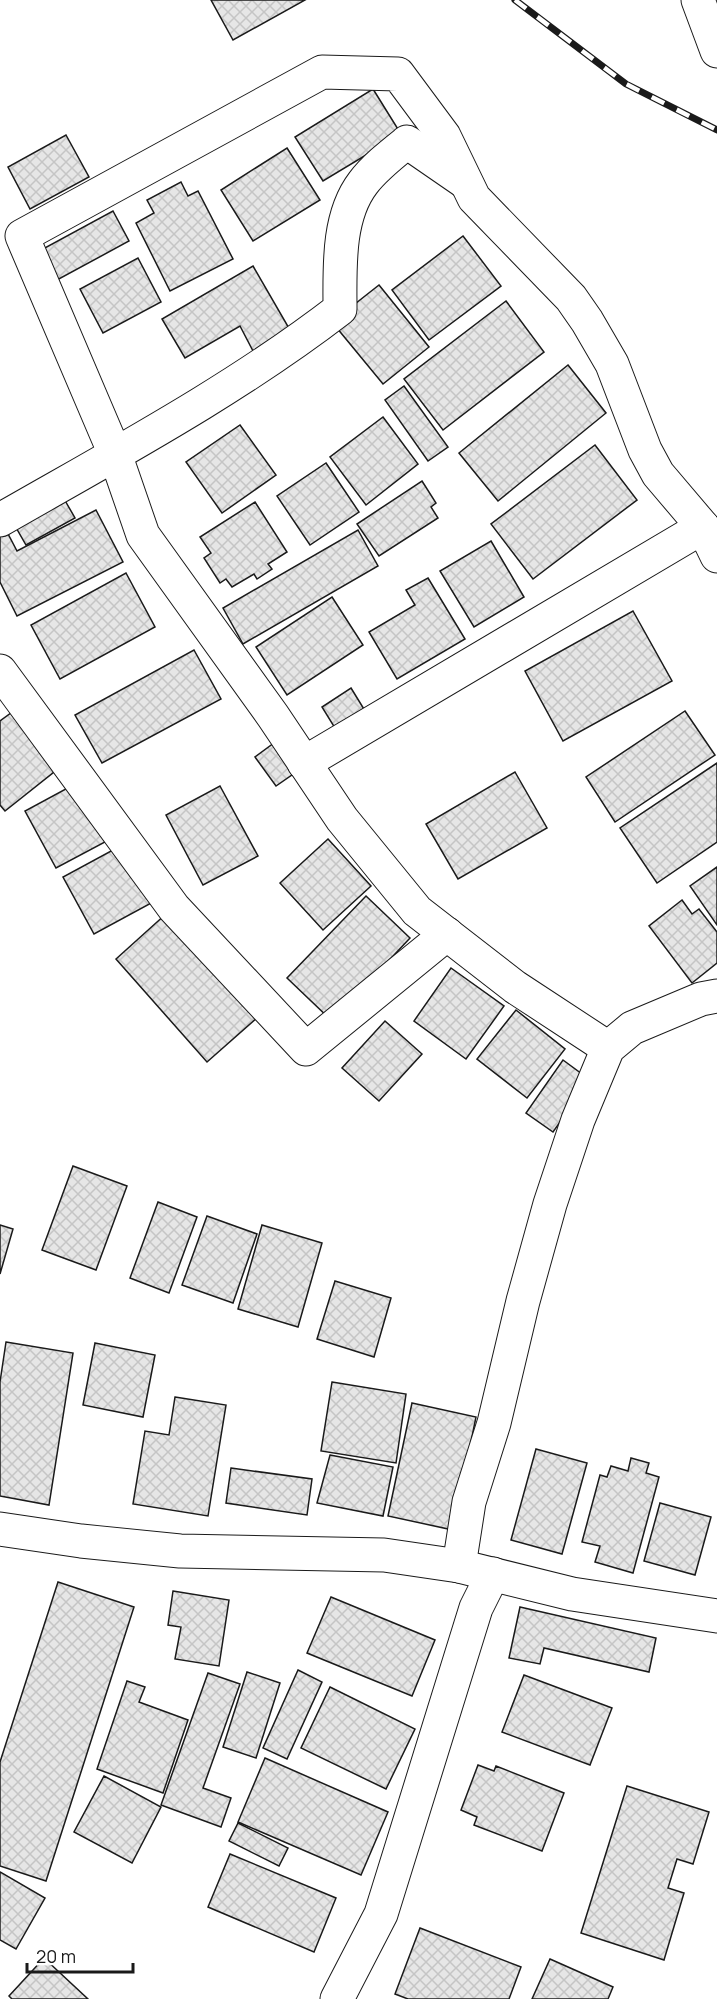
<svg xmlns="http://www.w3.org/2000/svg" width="717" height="1999" viewBox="0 0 717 1999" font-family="Manrope,sans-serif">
<defs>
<pattern id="building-cross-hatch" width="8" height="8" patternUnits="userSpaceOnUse" patternTransform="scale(1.5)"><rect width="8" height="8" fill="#e6e6e6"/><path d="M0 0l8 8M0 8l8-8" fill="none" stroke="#c5c5c5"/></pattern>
</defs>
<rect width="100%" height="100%" fill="#fff"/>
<g fill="url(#building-cross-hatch)" stroke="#1a1a1a" stroke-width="1.5">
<polygon points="211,0 305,0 233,40"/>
<polygon points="373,89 401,134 323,181 295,137"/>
<polygon points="66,135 89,177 30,209 8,167"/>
<polygon points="287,148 320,200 253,241 221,190"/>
<polygon points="181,182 188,196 198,191 233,259 170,291 136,223 154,213 147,200"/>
<polygon points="113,211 129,241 57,280 41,250"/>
<polygon points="463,236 501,286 429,340 392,290"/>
<polygon points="138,258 161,302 103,333 80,289"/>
<polygon points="253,266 290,330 253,351 240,326 185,358 162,319"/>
<polygon points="379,285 429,347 383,384 332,322"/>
<polygon points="506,301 544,352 443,430 404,379"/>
<polygon points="568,365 606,413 498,501 459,453"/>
<polygon points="404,386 448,447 428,461 385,400"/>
<polygon points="383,417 418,464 366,505 330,457"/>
<polygon points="240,425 276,475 222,513 186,462"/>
<polygon points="595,445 637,500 533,579 491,524"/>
<polygon points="326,463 359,512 310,545 277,496"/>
<polygon points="422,481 436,503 431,507 438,518 379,556 357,524"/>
<polygon points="63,497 75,518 26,545 14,524"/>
<polygon points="255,502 287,552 268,564 272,569 257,579 254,574 232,587 226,579 220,583 204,558 211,553 200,537"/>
<polygon points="96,510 123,562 17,616 0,582 0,533 6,530 17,551"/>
<polygon points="358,530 378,566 243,644 223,608"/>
<polygon points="491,541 524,597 474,627 440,571"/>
<polygon points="126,573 155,627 60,679 31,625"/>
<polygon points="428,578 465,639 397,679 369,632 415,605 406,590"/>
<polygon points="332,597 363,645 287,695 256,647"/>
<polygon points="633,611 672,681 563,741 525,671"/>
<polygon points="194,650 221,699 102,763 75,715"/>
<polygon points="351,688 367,714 338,733 322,707"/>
<polygon points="15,710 59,768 5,811 0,805 0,721"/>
<polygon points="685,711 715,755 615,822 586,777"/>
<polygon points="278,740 299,770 276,786 255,757"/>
<polygon points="717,763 717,842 657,883 620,828"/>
<polygon points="515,772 547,828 458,879 426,824"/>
<polygon points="75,784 105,842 56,868 25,811"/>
<polygon points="220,786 258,856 203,885 166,815"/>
<polygon points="328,839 371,886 323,930 280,883"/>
<polygon points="124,844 155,901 94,934 63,877"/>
<polygon points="717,867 717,925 690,886"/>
<polygon points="366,896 410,938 332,1021 287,978"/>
<polygon points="682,900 692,914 699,909 717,932 717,963 692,983 649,926"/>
<polygon points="167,913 258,1017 207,1062 116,959"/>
<polygon points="451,968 504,1006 466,1059 414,1021"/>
<polygon points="516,1010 565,1049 527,1098 477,1059"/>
<polygon points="385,1021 422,1054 379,1101 342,1068"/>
<polygon points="563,1060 590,1080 553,1132 526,1113"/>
<polygon points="73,1166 127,1186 96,1270 42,1250"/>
<polygon points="158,1202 197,1217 169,1293 130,1278"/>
<polygon points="207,1216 257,1234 233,1303 182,1285"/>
<polygon points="0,1225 13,1229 0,1274"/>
<polygon points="262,1225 322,1243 298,1327 238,1309"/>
<polygon points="335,1281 391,1298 374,1357 317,1339"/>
<polygon points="6,1342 73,1353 49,1505 0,1496 0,1382"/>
<polygon points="95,1343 155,1355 143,1417 83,1405"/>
<polygon points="332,1382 406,1394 396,1463 321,1451"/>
<polygon points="175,1397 226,1405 208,1516 133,1504 145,1431 169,1435"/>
<polygon points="412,1403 476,1417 453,1530 388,1516"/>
<polygon points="536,1449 587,1463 562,1554 511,1540"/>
<polygon points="330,1455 393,1467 383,1516 317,1503"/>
<polygon points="631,1458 649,1463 646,1473 659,1477 633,1573 595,1562 600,1546 582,1542 600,1475 607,1477 611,1466 628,1471"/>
<polygon points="231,1468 312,1479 307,1515 226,1503"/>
<polygon points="660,1503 711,1517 695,1575 644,1561"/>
<polygon points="58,1582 134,1607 46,1881 0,1866 0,1762"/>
<polygon points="173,1591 229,1600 219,1666 175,1659 181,1627 168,1625"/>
<polygon points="331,1597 435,1640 412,1696 307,1653"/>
<polygon points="520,1607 656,1638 649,1672 544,1648 540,1664 509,1658"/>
<polygon points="298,1670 322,1682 287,1759 263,1748"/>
<polygon points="247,1672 280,1683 256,1758 223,1747"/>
<polygon points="208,1673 240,1684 203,1788 231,1798 221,1827 161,1805"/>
<polygon points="524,1675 612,1708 590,1765 502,1732"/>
<polygon points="127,1681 145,1687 139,1702 188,1720 163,1793 97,1769"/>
<polygon points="330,1687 415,1729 386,1789 301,1748"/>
<polygon points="265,1758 388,1812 361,1875 238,1822"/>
<polygon points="478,1765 494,1771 496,1766 564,1793 542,1851 474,1825 477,1817 461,1810"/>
<polygon points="104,1776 161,1807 132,1863 74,1832"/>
<polygon points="627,1786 709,1812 693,1864 677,1859 668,1888 684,1893 664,1960 581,1933"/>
<polygon points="238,1823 288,1848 279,1866 229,1841"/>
<polygon points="230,1854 336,1898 314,1952 208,1907"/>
<polygon points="0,1872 45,1898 16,1949 0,1940"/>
<polygon points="420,1928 521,1967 509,1999 408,1999 395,1994"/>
<polygon points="44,1958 88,1999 12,1999 9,1996"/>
<polygon points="550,1959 613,1987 608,1999 532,1999"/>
</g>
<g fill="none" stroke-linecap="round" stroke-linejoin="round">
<g stroke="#1a1a1a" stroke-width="35">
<g id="minor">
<path d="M0 520C115 454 235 390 340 309 340 269 337 217 363 183 374 168 392 154 407 142L465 182"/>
<polyline points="0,671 174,908 306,1049 447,934"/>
<polyline points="304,763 703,527"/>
<polyline points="608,1048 515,987 417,911 342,819 273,716 143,535 115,454 22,236 322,72 398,74 444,136 474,198 571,298 587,321 612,364 645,450 658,474 703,527 717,556"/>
<polyline points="0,1529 81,1541 180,1551 384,1555 459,1566 572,1594 717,1616"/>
<polyline points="459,1566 469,1502 494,1423 523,1301 550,1204 578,1120 608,1048 632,1028 701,999 717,996"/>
<polyline points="337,1999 381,1914 476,1608 493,1574"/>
</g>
</g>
<g stroke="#1a1a1a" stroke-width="35">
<polyline id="highway" points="698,0 717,51"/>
</g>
<use href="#minor" stroke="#fff" stroke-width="33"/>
<use href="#highway" stroke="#fff" stroke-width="33"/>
<g stroke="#1a1a1a" stroke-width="7">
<polyline id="rail" points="515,0 626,84 717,130"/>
</g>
<use href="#rail" stroke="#fff" stroke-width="4.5" stroke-dasharray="14" stroke-linecap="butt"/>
</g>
<path d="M27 1963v9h106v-9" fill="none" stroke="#1a1a1a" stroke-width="3"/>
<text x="36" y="1963" font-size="18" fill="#1a1a1a" stroke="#ffffff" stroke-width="4.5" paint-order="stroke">20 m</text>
</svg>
